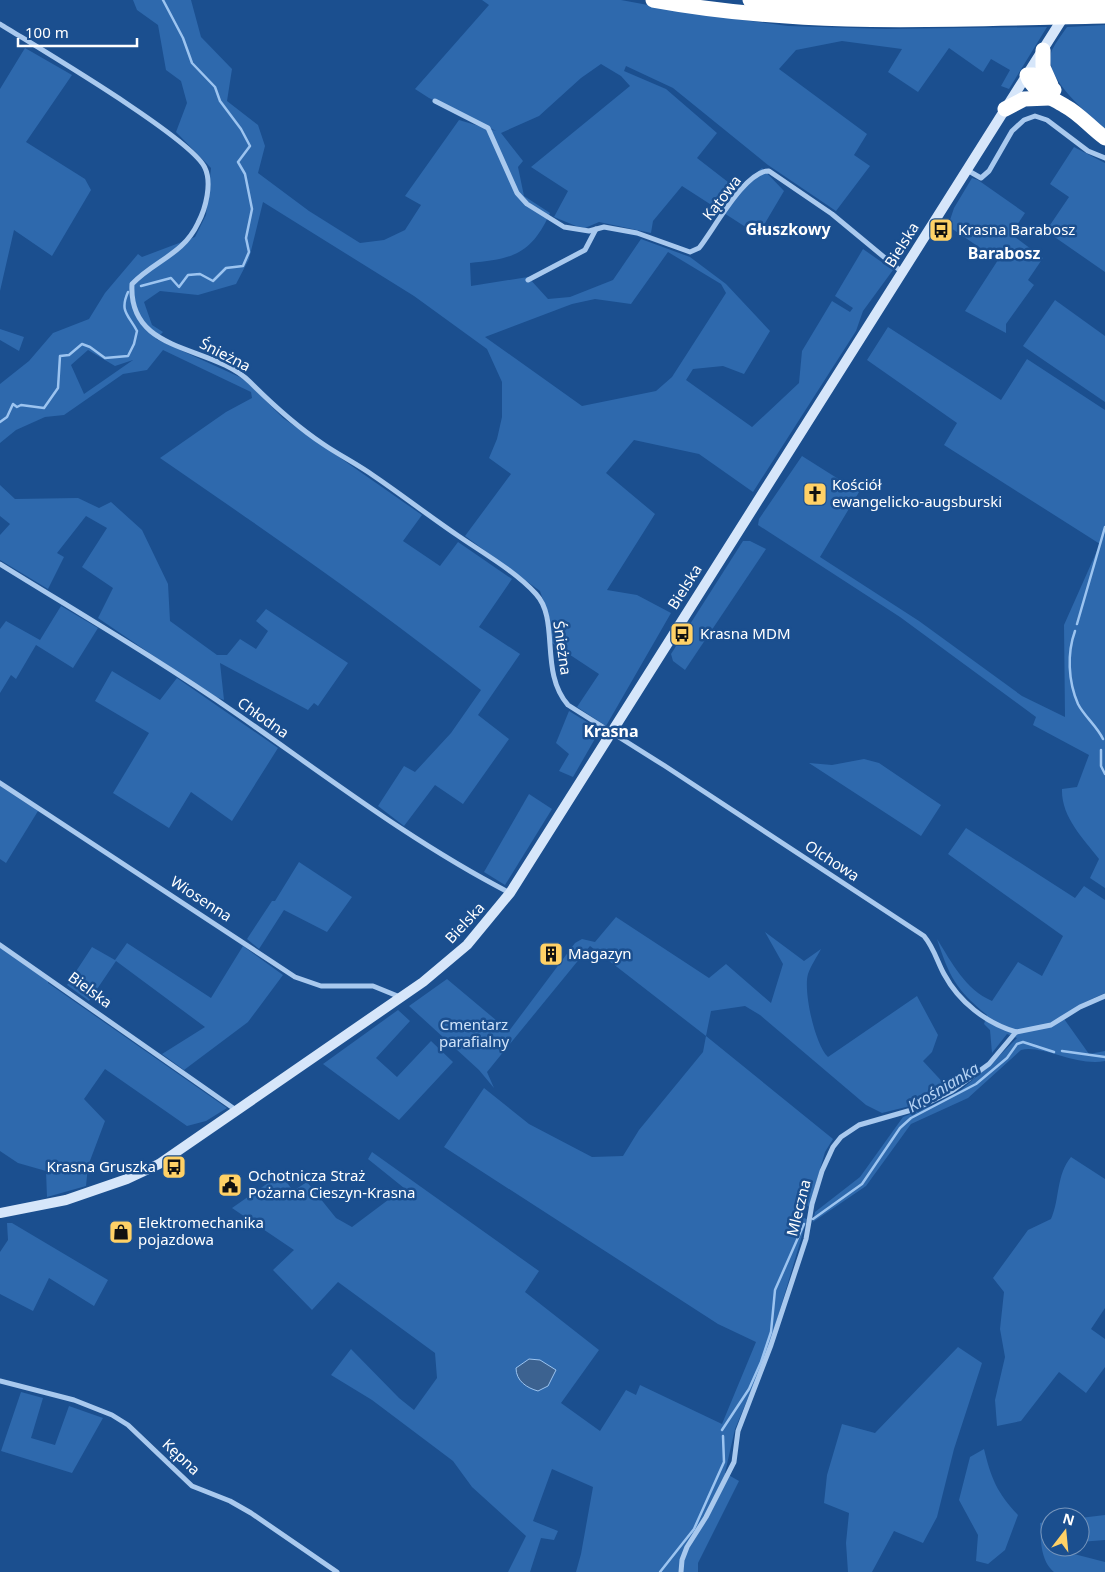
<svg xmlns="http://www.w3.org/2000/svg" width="1105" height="1572" viewBox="0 0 1105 1572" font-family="'Noto Sans',sans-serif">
<rect width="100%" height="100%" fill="#1b4f8f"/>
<g fill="#2e69ad" fill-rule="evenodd">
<path d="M133 0H191L201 37 232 69 227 101 258 125 265 146 258 173 309 211 360 243 384 240 405 230 421 205 405 196 459 120 496 131 429 98 415 89 489 5 482 0H621L691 13 788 26 886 29 1047 27 1009 89 1001 86 1010 70 991 59 983 72 949 48 918 92 888 72 902 49 842 41 796 50 779 69 867 134 854 155 870 166 836 211 768 165 673 88 626 66 624 71 666 89 717 133 697 158 737 189 762 168 784 191 758 235 682 186 653 221 651 233 599 222 585 228 576 226 554 217 568 191 531 167 630 86 621 76 601 64 581 78 539 116 501 133 523 161 518 167 524 196 550 213C531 255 512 259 470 263L471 286 528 277 548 299 570 297 613 280 641 239 690 257 726 284 770 331 744 374 723 366 693 369 686 380 752 427 799 383 802 351 832 301 850 312 853 308 835 296 863 249 893 270 863 311 856 331 753 492 699 454 634 440 606 473 655 514 607 590 637 595 671 613 606 726 577 707 599 674 552 643 549 617 540 591 465 536 511 474 489 458 497 439 502 417V382L487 349 414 296 263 202 249 259 236 284 198 295 160 291 144 302 152 325 163 332 156 339 244 379 283 418 422 515 403 541 440 566 458 542 512 579 479 627 520 654 478 715 509 739 463 804 435 785 404 826 378 806 404 766 415 772 451 733 481 690C378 608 269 533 160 458L226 412 252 398 251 392 163 350 147 370 123 374 64 415 45 417 16 430 0 443V384L29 361 53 333 89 319 105 293 138 254 142 257 195 237 206 215 211 168 176 132 187 103 181 81 166 70 158 25 137 10ZM668 252 721 284 726 293 672 377 656 391 582 406 485 337 572 304 595 299 631 304ZM88 350 115 366 133 360 84 394 71 365Z"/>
<path d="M1105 25V130C1088 113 1041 77 1052 50 1056 42 1062 34 1067 27Z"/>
<polygon points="25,48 72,75 26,142 85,179 91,190 52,256 14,230 0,291 0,89"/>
<polygon points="1074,147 1105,163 1105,272 1046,231 1069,197 1050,184"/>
<polygon points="972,178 978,180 1025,213 1011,234 1043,258 1028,280 1034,285 1006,324 1006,333 965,311 998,260 948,226 954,208"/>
<polygon points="1055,300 1105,336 1105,402 1023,346"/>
<path d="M888 327 1001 400 1027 359 1105 410V888L1090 878 1099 859C1083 838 1061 817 1062 789L1077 787 1089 755 1033 725 1036 717 900 617 758 525 759 519 802 456 859 492 820 557 919 621 1022 696 1065 717 1064 625 1100 544 944 445 957 423 867 360Z"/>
<polygon points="0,329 24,337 19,351 0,340"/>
<polygon points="0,485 15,499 78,498 99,508 111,502 142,530 168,584 170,621 217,655 227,655 240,639 256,649 268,631 256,621 266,609 348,663 318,706 314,703 308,710 220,663 224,700 211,695 98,618 113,588 82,567 107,528 86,516 57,553 64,557 48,589 0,560 0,535 10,524 0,516"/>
<polygon points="743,541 750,541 766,549 685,670 673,661 671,654"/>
<polygon points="61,606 98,628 73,668 36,645 16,679 11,675 0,693 0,629 6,621 40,640"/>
<polygon points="112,671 160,700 177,678 278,748 232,821 191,792 169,828 113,793 149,733 95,701"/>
<polygon points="569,711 600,730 573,777 559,771 569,754 556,743"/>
<polygon points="864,759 879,763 941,805 921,836 809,763 832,765"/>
<polygon points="0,786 38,811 6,863 0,859"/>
<polygon points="529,794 552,809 505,885 484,872"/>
<path d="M966 828 1075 898 1084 886 1105 900V993L1083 1003 1062 1016 1089 1054 1105 1051V1061C1077 1067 1041 1044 1021 1050L968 1098 911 1124 866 1186 813 1222 815 1212 860 1177 903 1117 931 1106 961 1090 991 1064 1017 1038 1007 1034 992 1053 990 1030 984 1024 987 1015C956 990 949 976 937 939 952 963 965 989 992 1001L1018 962 1042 976 1063 936 948 854Z"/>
<polygon points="299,862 352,897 327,932 284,910 259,949 247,939 272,901 275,901"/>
<path d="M616 917 709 978 726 964 771 1003 783 964 765 932 804 961 821 949C817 957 811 965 808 974 803 991 815 1045 828 1057L917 996 938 1035 932 1052 923 1061 949 1089 914 1105 882 1113 866 1105 760 1015 745 1006 711 1011 706 1036 833 1139 825 1152 809 1207 803 1202 801 1217 807 1219 768 1350 735 1429 725 1473 739 1481 698 1563V1572H576L581 1554 593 1487 552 1469 533 1521 558 1531 554 1540 541 1538 530 1572H508L526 1536 472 1487 453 1461 372 1400 331 1375 351 1349 399 1398 414 1410 437 1378 435 1353 338 1282 312 1310 273 1270 294 1250 232 1208 281 1174 293 1191 307 1182 336 1218 352 1227 404 1188 368 1159 372 1152 539 1271 525 1292 599 1350 561 1403 600 1431 626 1390 636 1395 640 1385 722 1424 756 1342 718 1324 444 1147 484 1088 529 1124 592 1157 623 1156 639 1130 703 1052 706 1036 590 946 487 1072 494 1088 479 1070 409 1006 447 979 509 1031 575 943 582 939 595 942Z"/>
<polygon points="127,943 211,998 243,946 283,975 248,1022 184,1070 162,1054 205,1027 116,961 89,1001 67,985 92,947 115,960"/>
<polygon points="0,947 48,981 48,983 227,1108 206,1121 187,1126 105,1069 84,1099 105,1121 88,1166 86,1186 47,1197 46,1171 18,1163 0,1151"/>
<polygon points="398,1010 410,1021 376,1058 397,1077 431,1041 453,1062 399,1120 323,1064"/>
<path d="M1071 1157 1105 1179V1308L1091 1329 1105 1339V1367L1086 1393 1059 1372 1021 1421 997 1426 995 1400 1005 1357 1000 1329 1004 1292 993 1278 1028 1230 1051 1219C1060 1199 1056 1175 1071 1157Z"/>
<polygon points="7,1223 12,1223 108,1280 94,1306 49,1278 33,1311 0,1294 0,1252 8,1240"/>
<polygon points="958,1347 982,1363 954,1449 937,1517 923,1543 894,1531 872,1572 848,1572 846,1543 849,1513 824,1503 827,1475 842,1424 875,1433"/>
<polygon points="21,1392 43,1398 31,1438 55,1445 69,1406 103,1418 72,1473 1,1451"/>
<path d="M984 1449C991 1478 997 1493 1018 1515L1005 1550 988 1564 976 1561 978 1535 959 1500 970 1457Z"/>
<polygon points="1105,1515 1105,1540 1080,1542 1080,1518"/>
<path d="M1050 1521V1547H1069L1074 1554 1105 1562V1572H1054C1040 1560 1041 1540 1040 1523Z"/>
</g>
<path fill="#3c6290" stroke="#9cc4f0" d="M529 1359 540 1360 556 1370 548 1386 538 1391C527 1388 516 1381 516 1368Z"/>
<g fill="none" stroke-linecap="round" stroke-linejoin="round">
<g stroke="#9cc4f0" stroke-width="2.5">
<polyline points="141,286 171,278 179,287 188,275 200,274 213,281 226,268 243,266 249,252 246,238 252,209 245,174 238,162 250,146 241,129 220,101 215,87 192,63 183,38 163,0"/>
<path d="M0 422 7 417 13 404 17 407 21 405 44 408 58 388 60 356 69 355 82 344 90 347 105 358 128 356 134 344 137 331C129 315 119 312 128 292"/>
<polyline points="1077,624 1105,527"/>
<path d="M1075 631C1067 653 1068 681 1078 704 1084 716 1097 726 1103 739"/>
<polyline points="1101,750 1101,766 1105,774"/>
<polyline points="1062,1051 1105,1057"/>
<polyline points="813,1219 862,1184 900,1128 911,1118 976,1084 1007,1058 1017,1044 1023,1042 1054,1052"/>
<polyline points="722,1430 749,1389 761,1362 771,1332 775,1290 804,1224"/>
<polyline points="660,1572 694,1529 724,1462 723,1436"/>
</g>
<g stroke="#a9c9ee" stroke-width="5">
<path d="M0 24C35 46 192 138 205 168 212 183 206 208 198 223 183 255 155 260 132 284 128 355 212 344 250 382 273 405 296 426 323 444 339 455 357 464 374 476 402 495 429 516 457 535 483 553 515 571 536 594 560 620 539 672 568 705L665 766 924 936C934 948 937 961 944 974 959 1002 986 1023 1016 1032"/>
<path d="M435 101 488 128 517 193 527 204 564 227 589 231 604 227 637 233 690 252 699 248C713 231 745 170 769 171L832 214 902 272"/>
<polyline points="967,170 981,178 989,171 1012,131 1024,120 1035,116 1047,120 1088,151 1105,158"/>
<polyline points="528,280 585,250 596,229"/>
<path d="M0 564C79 613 161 661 237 714 326 776 413 843 510 893"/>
<polyline points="0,783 295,977 321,986 373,986 400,997"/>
<polyline points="0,945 236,1110"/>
<polyline points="0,1381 74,1400 112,1415 128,1425 192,1486 230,1501 251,1513 337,1572"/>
<polyline points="681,1572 682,1560 687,1547 706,1517 734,1462 738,1431 771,1345 806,1239 812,1204 822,1171 833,1147 841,1137 859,1125 915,1109 952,1091 989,1064 1016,1032 1051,1025 1080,1007 1105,996"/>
</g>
<polyline stroke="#d6e6fa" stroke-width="10" points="0,1213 66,1200 127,1179 159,1164 423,982 467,945 510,893 1066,13"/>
<g stroke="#fff" stroke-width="15">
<path d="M653 0C806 28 951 19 1105 16"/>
<path d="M750 0C868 13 987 6 1105 2"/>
<polyline points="1043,50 1043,67 1051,85"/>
<path d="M1054 90 1034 75H1027C1033 92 1051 97 1065 106 1080 114 1091 128 1105 138"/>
<polyline points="1005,109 1024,99 1049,98"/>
</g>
</g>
<defs>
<g id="bus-square" transform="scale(1.25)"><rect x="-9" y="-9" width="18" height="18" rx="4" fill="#ffd166" stroke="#1b4f8f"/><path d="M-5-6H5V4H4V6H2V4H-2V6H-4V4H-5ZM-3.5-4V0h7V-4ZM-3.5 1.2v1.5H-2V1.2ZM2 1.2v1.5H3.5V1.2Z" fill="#111"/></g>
<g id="church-square" transform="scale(1.25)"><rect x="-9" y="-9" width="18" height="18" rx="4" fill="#ffd166" stroke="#1b4f8f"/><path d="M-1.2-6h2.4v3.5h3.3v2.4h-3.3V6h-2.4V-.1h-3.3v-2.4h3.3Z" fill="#111"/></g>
<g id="building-square" transform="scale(1.25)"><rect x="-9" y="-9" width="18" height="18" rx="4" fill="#ffd166" stroke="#1b4f8f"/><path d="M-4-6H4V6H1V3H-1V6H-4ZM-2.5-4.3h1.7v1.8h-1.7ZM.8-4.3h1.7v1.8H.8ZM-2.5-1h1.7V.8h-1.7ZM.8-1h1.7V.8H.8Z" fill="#111"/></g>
<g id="civic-square" transform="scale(1.25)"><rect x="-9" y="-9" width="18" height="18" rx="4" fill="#ffd166" stroke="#1b4f8f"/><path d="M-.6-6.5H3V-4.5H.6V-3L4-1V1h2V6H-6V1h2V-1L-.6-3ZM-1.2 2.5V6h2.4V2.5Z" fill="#111"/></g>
<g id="shop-square" transform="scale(1.25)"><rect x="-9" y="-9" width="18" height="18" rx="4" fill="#ffd166" stroke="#1b4f8f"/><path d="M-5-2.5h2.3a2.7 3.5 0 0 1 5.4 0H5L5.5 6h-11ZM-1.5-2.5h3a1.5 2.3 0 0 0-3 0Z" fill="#111"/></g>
</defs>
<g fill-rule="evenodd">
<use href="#bus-square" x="941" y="230"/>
<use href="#church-square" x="815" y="494"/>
<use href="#bus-square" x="682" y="634"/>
<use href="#building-square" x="551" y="954"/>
<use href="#bus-square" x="174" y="1167"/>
<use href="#civic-square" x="230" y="1185"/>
<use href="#shop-square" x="121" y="1232"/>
</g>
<g text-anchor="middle" stroke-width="5" stroke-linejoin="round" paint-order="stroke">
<g font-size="15" fill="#fff" stroke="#1b4f8f">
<text transform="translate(722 198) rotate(-52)" y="5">Kątowa</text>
<text transform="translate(902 245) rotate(-58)" y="5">Bielska</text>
<text transform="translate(225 355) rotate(27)" y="5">Śnieżna</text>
<text transform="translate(685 587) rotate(-58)" y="5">Bielska</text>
<text transform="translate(562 648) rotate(82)" y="5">Śnieżna</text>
<text transform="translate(263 718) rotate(35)" y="5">Chłodna</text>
<text transform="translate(832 861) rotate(33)" y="5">Olchowa</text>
<text transform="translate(201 899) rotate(33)" y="5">Wiosenna</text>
<text transform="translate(465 923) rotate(-47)" y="5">Bielska</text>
<text transform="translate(90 990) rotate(36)" y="5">Bielska</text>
<text transform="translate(799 1208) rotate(-76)" y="5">Mleczna</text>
<text transform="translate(181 1457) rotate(43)" y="5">Kępna</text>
</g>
<g font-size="15" fill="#fff" stroke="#1b4f8f" text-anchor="start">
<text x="958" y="235">Krasna Barabosz</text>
<text x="832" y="490">Kościół<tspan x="832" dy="17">ewangelicko-augsburski</tspan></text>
<text x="700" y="639">Krasna MDM</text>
<text x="568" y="959">Magazyn</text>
<text x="156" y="1172" text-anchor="end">Krasna Gruszka</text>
<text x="248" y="1181">Ochotnicza Straż<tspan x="248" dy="17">Pożarna Cieszyn-Krasna</tspan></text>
<text x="138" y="1228">Elektromechanika<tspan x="138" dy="17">pojazdowa</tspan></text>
</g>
<g font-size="15" fill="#cfe3fa" stroke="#1b4f8f">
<text x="474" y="1030">Cmentarz<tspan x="474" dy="17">parafialny</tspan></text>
</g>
<g font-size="16" font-weight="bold" fill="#fff" stroke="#1b4f8f">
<text x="788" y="235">Głuszkowy</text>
<text x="1004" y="259">Barabosz</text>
<text x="611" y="737">Krasna</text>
</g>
<g font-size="16" font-style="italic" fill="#b5d3f5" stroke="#1b4f8f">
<text transform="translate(943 1087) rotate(-31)" y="6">Krośnianka</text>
</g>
</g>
<g transform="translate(1065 1532) rotate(16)"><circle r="24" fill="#1b4f8f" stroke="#7695bc"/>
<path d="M0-4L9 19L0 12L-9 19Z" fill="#ffd166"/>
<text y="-8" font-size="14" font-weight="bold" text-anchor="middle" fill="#ffffff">N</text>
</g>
<path d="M18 38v8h119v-8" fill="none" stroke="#ffffff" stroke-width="2.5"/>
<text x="25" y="38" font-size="15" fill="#ffffff" stroke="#1b4f8f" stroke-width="4" paint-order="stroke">100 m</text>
</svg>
